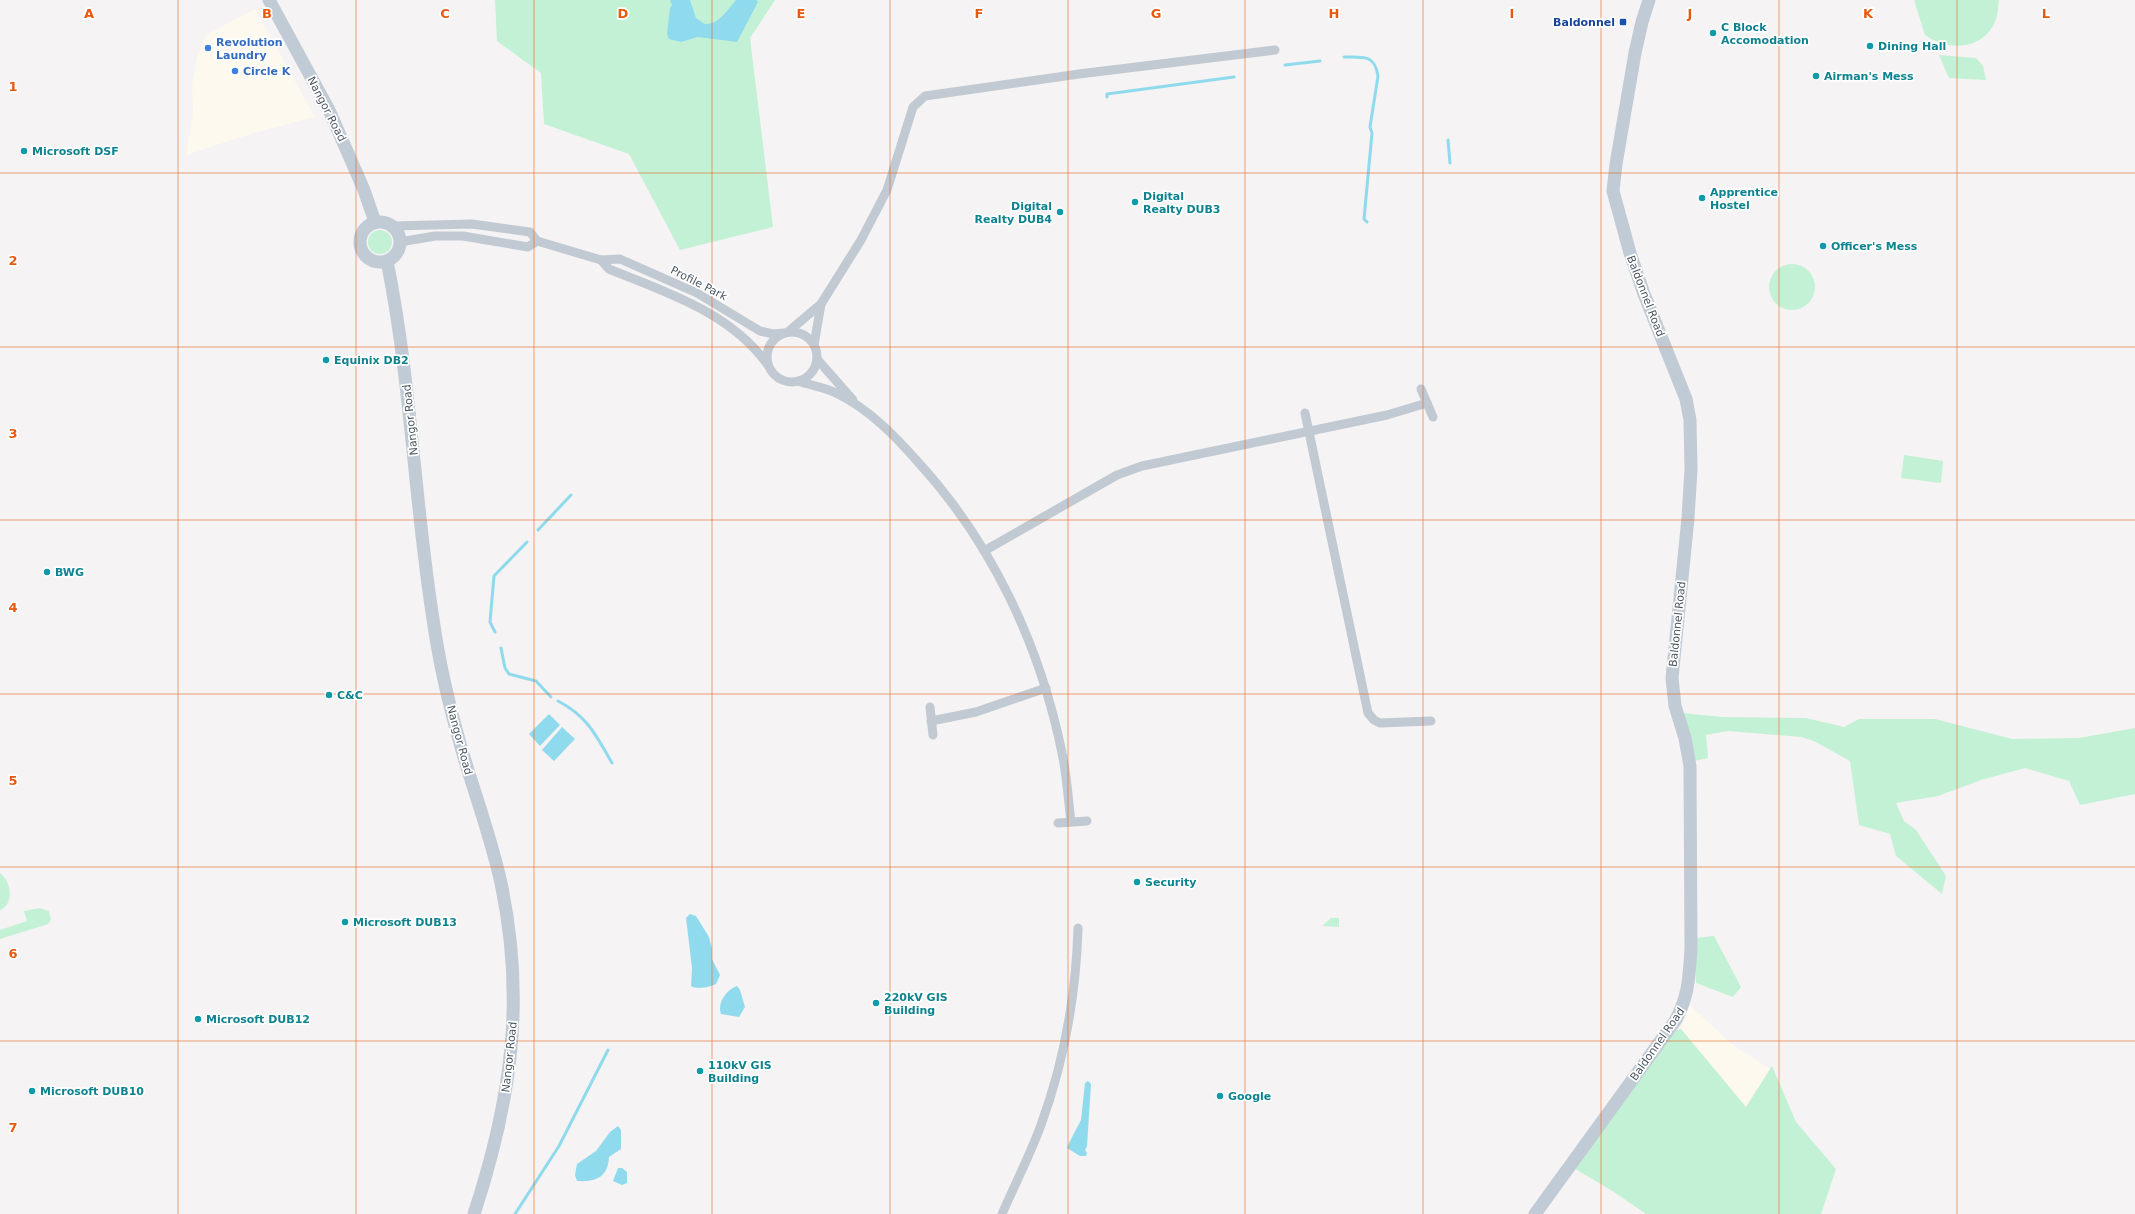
<svg xmlns="http://www.w3.org/2000/svg" width="2135" height="1214" viewBox="0 0 2135 1214" font-family="'DejaVu Sans',sans-serif">
<rect width="100%" height="100%" fill="#f5f3f3"/>
<g fill="#fdf9ef">
<polygon points="255,9 315,117 257,132 186,155 193,113 192,85 197,58 206,35"/>
<polygon points="1690,1005 1733,1045 1770,1069 1746,1107 1681,1029"/>
</g>
<g fill="#c3f1d5">
<polygon points="495,0 775,0 750,38 773,227 680,250 629,154 544,124 541,73 497,41"/>
<path d="M1914 0H1999C1998 6 1998 13 1996 19 1985 50 1949 52 1925 35Z"/>
<polygon points="1939,55 1976,58 1983,66 1986,80 1949,78"/>
<circle cx="380" cy="242" r="12"/>
<circle cx="1792" cy="287" r="23"/>
<polygon points="1904,455 1943,461 1941,483 1901,478"/>
<polygon points="1682,713 1722,717 1806,718 1844,727 1859,719 1935,719 2012,739 2079,738 2135,728 2135,794 2080,805 2069,781 2025,768 1981,780 1938,796 1896,803 1904,821 1916,830 1946,876 1942,894 1896,856 1890,834 1859,825 1850,761 1814,741 1801,737 1728,731 1706,735 1708,758 1694,761"/>
<path d="M0 873C11 881 15 904 0 910Z"/>
<polygon points="40,908 49,911 51,920 48,924 0,939 0,930 27,921 24,911"/>
<polygon points="1331,918 1339,918 1339,927 1322,926"/>
<polygon points="1714,936 1741,987 1733,997 1696,983 1696,938"/>
<polygon points="1681,1029 1746,1107 1772,1066 1796,1122 1836,1169 1821,1214 1646,1214 1614,1192 1572,1167 1671,1032"/>
</g>
<g fill="#90daee">
<path d="M670 0H690L696 18 705 24C720 24 727 10 736 0H756L758 2 737 42 698 37 681 42 669 39 667 34 670 8 672 5Z"/>
<polygon points="549,714 560,725 540,746 529,734"/>
<polygon points="562,727 575,739 554,761 542,750"/>
<path d="M690 914 696 916 709 937 712 949V959L720 975 716 984C710 987 697 990 691 986L692 968 686 918Z"/>
<path d="M737 986 740 990 745 1007 739 1017 721 1014C717 1003 726 990 737 986Z"/>
<polygon points="1088,1081 1091,1084 1087,1146 1085,1150 1087,1153 1086,1156 1080,1156 1067,1148 1068,1145 1081,1120 1085,1083"/>
<path d="M618 1126 621 1130V1149L609 1157C608 1178 595 1182 577 1181L575 1175 577 1164 596 1151 610 1132Z"/>
<polygon points="618,1168 622,1168 627,1172 627,1183 622,1185 613,1181"/>
</g>
<g fill="none" stroke-linecap="round" stroke-linejoin="round">
<g stroke="#90daee" stroke-width="3">
<path d="M1344 57C1362 57 1375 54 1378 76L1370 127 1372 133 1364 219 1367 222"/>
<polyline points="1285,65 1320,61"/>
<polyline points="1107,97 1107,94 1234,77"/>
<polyline points="1448,140 1450,163"/>
<polyline points="538,530 571,495"/>
<polyline points="495,632 490,622 494,576 527,542"/>
<polyline points="501,648 505,668 509,674 536,681 551,697"/>
<path d="M558 701C587 716 596 735 612 763"/>
<polyline points="515,1214 559,1146 608,1050"/>
</g>
<g stroke="#c1cad2" stroke-width="9">
<polyline points="393,226 472,224 530,232 537,241 554,246 601,260 620,259 697,293 760,331 773,334 783,333"/>
<polyline points="400,242 435,236 463,236 528,247 537,241"/>
<path d="M601 260 609 269C665 292 730 312 767 364"/>
<polyline points="789,331 821,304 861,240 887,190 913,107 925,96 1079,74 1275,50"/>
<circle cx="792" cy="357" r="25"/>
<polyline points="814,345 821,304"/>
<polyline points="817,359 853,400"/>
<path d="M798 381C812 386 826 387 838 394 870 410 895 436 918 462 992 543 1040 645 1062 753 1067 775 1068 799 1071 822"/>
<polyline points="1421,389 1433,417"/>
<polyline points="1305,413 1368,713 1374,720 1380,723 1431,721"/>
<polyline points="984,551 1117,475 1142,466 1387,415 1427,403"/>
<polyline points="930,707 933,735"/>
<polyline points="931,721 976,712 1046,688"/>
<polyline points="1058,823 1087,821"/>
<path d="M1002 1214C1015 1184 1030 1155 1041 1125 1064 1062 1076 995 1078 928"/>
</g>
<g stroke="#c1cbd6" stroke-width="13">
<polyline points="269,0 329,110 364,190 375,222"/>
<circle cx="380" cy="242" r="20"/>
<path d="M387 261C411 379 414 499 433 619 439 662 449 705 461 747 474 792 491 837 501 883 526 1001 511 1101 474 1214"/>
<path d="M1535 1214 1675 1021C1689 996 1689 977 1691 949L1690 766 1685 738 1675 706 1672 678 1688 518 1691 470 1690 420 1686 399 1644 294 1630 253 1613 191 1616 164 1635 53 1642 22 1649 0"/>
</g>
</g>
<path fill="none" stroke="#e8590c" stroke-width="1" stroke-opacity="0.55" d="M178 0V1214M356 0V1214M534 0V1214M712 0V1214M890 0V1214M1068 0V1214M1245 0V1214M1423 0V1214M1601 0V1214M1779 0V1214M1957 0V1214M0 173H2135M0 347H2135M0 520H2135M0 694H2135M0 867H2135M0 1041H2135"/>
<rect fill="#1a4fb4" stroke="#fff" stroke-width="1.5" x="1619" y="18" width="8" height="8" rx="2"/>
<g fill="#0f9aa8" stroke="#fff" stroke-width="1.5">
<circle cx="1713" cy="33" r="4"/>
<circle cx="1870" cy="46" r="4"/>
<circle cx="1816" cy="76" r="4"/>
<circle cx="24" cy="151" r="4"/>
<circle cx="1702" cy="198" r="4"/>
<circle cx="1135" cy="202" r="4"/>
<circle cx="1060" cy="212" r="4"/>
<circle cx="1823" cy="246" r="4"/>
<circle cx="326" cy="360" r="4"/>
<circle cx="47" cy="572" r="4"/>
<circle cx="329" cy="695" r="4"/>
<circle cx="1137" cy="882" r="4"/>
<circle cx="345" cy="922" r="4"/>
<circle cx="876" cy="1003" r="4"/>
<circle cx="198" cy="1019" r="4"/>
<circle cx="700" cy="1071" r="4"/>
<circle cx="32" cy="1091" r="4"/>
<circle cx="1220" cy="1096" r="4"/>
</g>
<g fill="#3f7fe0" stroke="#fff" stroke-width="1.5">
<circle cx="208" cy="48" r="4"/>
<circle cx="235" cy="71" r="4"/>
</g>
<g text-anchor="middle" stroke-width="3.5" stroke-linejoin="round" paint-order="stroke">
<g font-size="11" font-weight="bold" fill="#164399" stroke="#fff" text-anchor="end">
<text x="1615" y="26">Baldonnel</text>
</g>
<g font-size="11" font-weight="bold" fill="#0d838f" stroke="#fff" text-anchor="start">
<text x="1721" y="31">C Block<tspan x="1721" dy="13">Accomodation</tspan></text>
<text x="1878" y="50">Dining Hall</text>
<text x="1824" y="80">Airman's Mess</text>
<text x="32" y="155">Microsoft DSF</text>
<text x="1710" y="196">Apprentice<tspan x="1710" dy="13">Hostel</tspan></text>
<text x="1143" y="200">Digital<tspan x="1143" dy="13">Realty DUB3</tspan></text>
<text x="1052" y="210" text-anchor="end">Digital<tspan x="1052" dy="13">Realty DUB4</tspan></text>
<text x="1831" y="250">Officer's Mess</text>
<text x="334" y="364">Equinix DB2</text>
<text x="55" y="576">BWG</text>
<text x="337" y="699">C&amp;C</text>
<text x="1145" y="886">Security</text>
<text x="353" y="926">Microsoft DUB13</text>
<text x="884" y="1001">220kV GIS<tspan x="884" dy="13">Building</tspan></text>
<text x="206" y="1023">Microsoft DUB12</text>
<text x="708" y="1069">110kV GIS<tspan x="708" dy="13">Building</tspan></text>
<text x="40" y="1095">Microsoft DUB10</text>
<text x="1228" y="1100">Google</text>
</g>
<g font-size="11" font-weight="bold" fill="#366cbe" stroke="#fff" text-anchor="start">
<text x="216" y="46">Revolution<tspan x="216" dy="13">Laundry</tspan></text>
<text x="243" y="75">Circle K</text>
</g>
<g font-size="11" fill="#4a5661" stroke="#fff">
<text transform="translate(327 109) rotate(63)" y="4">Nangor Road</text>
<text transform="translate(699 283) rotate(27)" y="4">Profile Park</text>
<text transform="translate(1646 296) rotate(69)" y="4">Baldonnel Road</text>
<text transform="translate(410 420) rotate(-96)" y="4">Nangor Road</text>
<text transform="translate(1677 624) rotate(-84)" y="4">Baldonnel Road</text>
<text transform="translate(460 740) rotate(75)" y="4">Nangor Road</text>
<text transform="translate(1657 1044) rotate(-55)" y="4">Baldonnel Road</text>
<text transform="translate(509 1057) rotate(-84)" y="4">Nangor Road</text>
</g>
</g>
<g font-size="13" text-anchor="middle" font-weight="bold" fill="#e8590c" stroke="#fff" stroke-width="3.5" stroke-linejoin="round" paint-order="stroke">
<text x="89" y="18">A</text>
<text x="267" y="18">B</text>
<text x="445" y="18">C</text>
<text x="623" y="18">D</text>
<text x="801" y="18">E</text>
<text x="979" y="18">F</text>
<text x="1156" y="18">G</text>
<text x="1334" y="18">H</text>
<text x="1512" y="18">I</text>
<text x="1690" y="18">J</text>
<text x="1868" y="18">K</text>
<text x="2046" y="18">L</text>
<text x="13" y="91">1</text>
<text x="13" y="265">2</text>
<text x="13" y="438">3</text>
<text x="13" y="612">4</text>
<text x="13" y="785">5</text>
<text x="13" y="958">6</text>
<text x="13" y="1132">7</text>
</g>
</svg>
